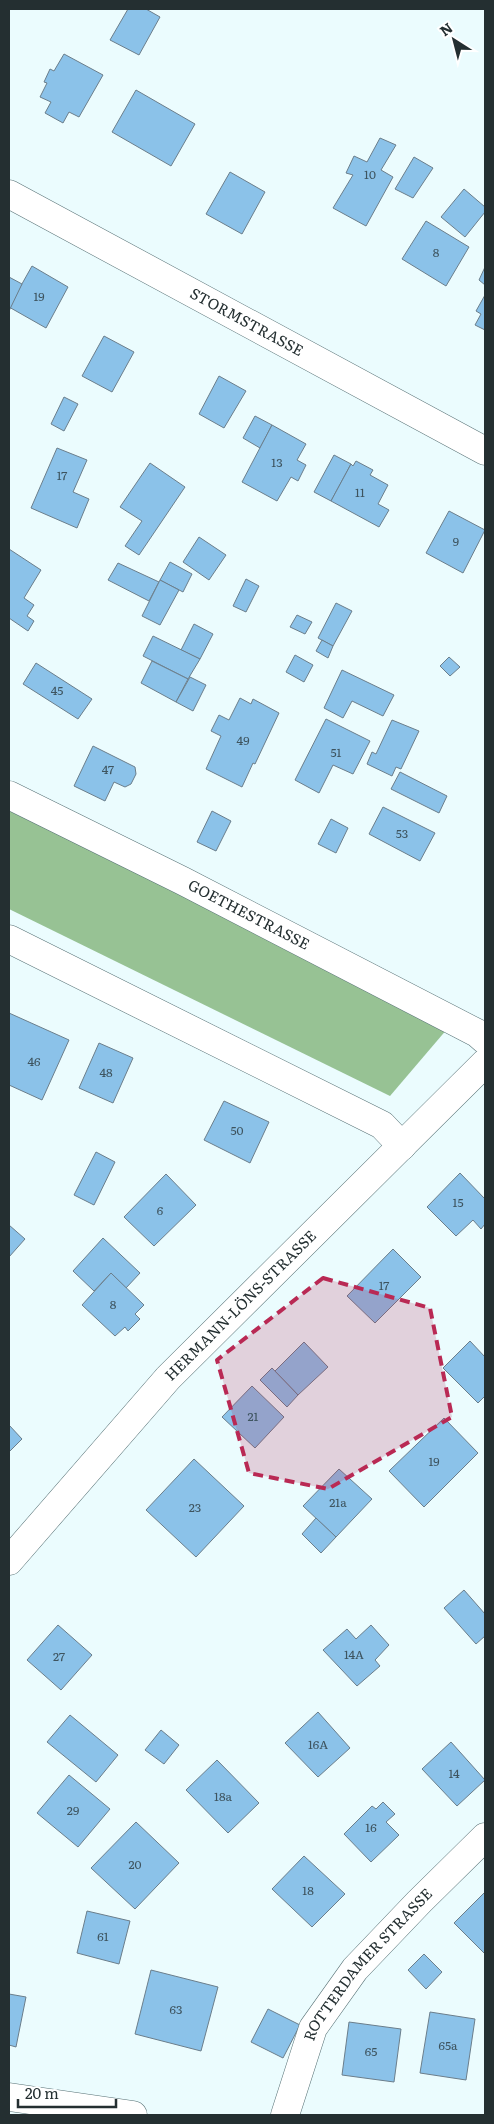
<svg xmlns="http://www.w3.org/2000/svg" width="494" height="2124" viewBox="0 0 494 2124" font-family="Literata,serif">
<rect width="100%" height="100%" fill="#ebfcfe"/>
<polygon fill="#97c294" points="9,810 448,1028 390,1096 9,909"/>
<g fill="#8bc2e9" stroke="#6b7e8b">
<polygon points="128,9 146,9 160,17 139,55 110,40"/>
<polygon points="64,54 103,75 79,117 69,112 63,123 45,113 51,102 40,97 47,83 44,82 50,69 54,71"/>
<polygon points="136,90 195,124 171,166 112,132"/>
<polygon points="380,138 396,145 381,170 393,177 366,226 333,208 353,175 346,173 354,156 367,162"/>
<polygon points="414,157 433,168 413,198 395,189"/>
<polygon points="230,172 265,192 242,234 206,214"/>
<polygon points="464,189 485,207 485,212 465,237 441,217"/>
<polygon points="426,221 469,247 446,286 402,259"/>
<polygon points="32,266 68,287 46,328 9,307"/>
<polygon points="485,267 485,285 479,280"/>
<polygon points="9,277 22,284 9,311"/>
<polygon points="485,295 485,330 475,325 481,314 476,311"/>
<polygon points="104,336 134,352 112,392 82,376"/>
<polygon points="219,376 246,391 224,428 199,414"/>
<polygon points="64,397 78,404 64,431 51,424"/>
<polygon points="255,416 272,425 260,448 243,438"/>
<polygon points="272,425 306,444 297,460 306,465 298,481 291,477 277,501 242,482"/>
<polygon points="57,448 87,460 73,492 89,499 77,528 31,508"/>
<polygon points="334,455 351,464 331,501 314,492"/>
<polygon points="356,461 373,470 370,475 388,485 378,504 389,510 379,527 331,501 351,464 353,466"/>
<polygon points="150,463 185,487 139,555 125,546 142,521 120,507"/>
<polygon points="449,511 485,530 463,573 426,553"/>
<polygon points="199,537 226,555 209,580 183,562"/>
<polygon points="9,549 41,570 24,598 34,605 27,616 34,621 28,631 9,618"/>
<polygon points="170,562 192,574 183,592 160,580"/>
<polygon points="118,563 159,582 149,601 108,580"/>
<polygon points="246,579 259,586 246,612 233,606"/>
<polygon points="160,580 179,590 160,625 142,616"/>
<polygon points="336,603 352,611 333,646 318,638"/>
<polygon points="297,615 312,622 305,634 290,627"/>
<polygon points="194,624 213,634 200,659 181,650"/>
<polygon points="153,636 200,659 188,679 143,656"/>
<polygon points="322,640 333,646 328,658 316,651"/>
<polygon points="295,655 313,665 304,682 286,672"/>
<polygon points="449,657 460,667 450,676 440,666"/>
<polygon points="152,661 188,679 176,702 141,683"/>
<polygon points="36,663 92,699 78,719 23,684"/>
<polygon points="342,670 394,695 383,716 352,701 343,718 324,708"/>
<polygon points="190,677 206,685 193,711 176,702"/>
<polygon points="240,698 251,704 253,699 279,713 255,764 253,763 242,787 206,769 221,736 211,731 219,715 229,720"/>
<polygon points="326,719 370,741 353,774 333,765 319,793 295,780"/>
<polygon points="392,720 419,731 401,769 396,767 392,776 367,764 372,752 376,754"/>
<polygon points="93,746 135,767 136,774 131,784 125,787 114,782 105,801 74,786"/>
<polygon points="400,772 447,796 439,813 391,789"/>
<polygon points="383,807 435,833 420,861 369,834"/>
<polygon points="212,811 231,821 216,851 197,842"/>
<polygon points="331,819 348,828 336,853 318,844"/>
<polygon points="9,1013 69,1040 42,1100 9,1085"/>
<polygon points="99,1043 133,1058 113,1103 79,1088"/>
<polygon points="224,1101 269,1122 250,1163 204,1140"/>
<polygon points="96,1152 115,1162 94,1205 74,1195"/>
<polygon points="460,1173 485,1199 485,1224 481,1229 473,1220 456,1236 427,1207"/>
<polygon points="166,1174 196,1205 154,1246 124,1217"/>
<polygon points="9,1225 25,1239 9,1257"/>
<polygon points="103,1238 140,1273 126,1288 111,1273 94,1291 73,1271"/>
<polygon points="393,1249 421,1277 375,1323 347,1296"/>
<polygon points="111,1273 144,1305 135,1314 140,1319 128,1331 125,1327 115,1336 82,1305"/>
<polygon points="470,1341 485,1357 485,1396 478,1403 443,1368"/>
<polygon points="304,1342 328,1367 298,1395 275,1371"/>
<polygon points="272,1368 298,1395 287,1407 260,1380"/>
<polygon points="252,1386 284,1417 255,1448 222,1417"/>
<polygon points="444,1418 478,1453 424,1507 389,1471"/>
<polygon points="9,1425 22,1439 9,1452"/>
<polygon points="194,1459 244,1506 196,1557 146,1510"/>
<polygon points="339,1469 372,1499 336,1537 303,1506"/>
<polygon points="316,1518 336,1537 321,1553 302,1534"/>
<polygon points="464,1590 485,1614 485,1636 476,1644 444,1608"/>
<polygon points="58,1625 92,1655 61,1690 27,1660"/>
<polygon points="371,1625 389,1645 375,1660 380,1666 357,1686 323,1650 347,1629 356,1639"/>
<polygon points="318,1712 350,1748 318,1777 285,1743"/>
<polygon points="70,1715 118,1755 96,1782 47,1742"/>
<polygon points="161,1730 179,1745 164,1764 145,1750"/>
<polygon points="451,1742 485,1780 457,1806 422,1769"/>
<polygon points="217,1760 259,1803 228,1833 186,1790"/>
<polygon points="69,1775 110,1809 78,1847 37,1813"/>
<polygon points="383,1802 395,1814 386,1822 399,1835 371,1862 344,1834 372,1806 376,1809"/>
<polygon points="136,1822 179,1863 135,1909 91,1868"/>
<polygon points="304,1856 345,1894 312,1927 272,1889"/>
<polygon points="485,1892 485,1954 454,1923"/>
<polygon points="87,1911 130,1921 119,1964 77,1953"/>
<polygon points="424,1954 442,1972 426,1989 408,1970"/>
<polygon points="151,1970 218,1987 201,2051 135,2034"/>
<polygon points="9,1994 26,1997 16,2047 9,2045"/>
<polygon points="268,2009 300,2025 283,2058 251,2042"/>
<polygon points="430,2012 475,2019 466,2080 420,2073"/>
<polygon points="349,2022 401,2029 394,2082 342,2075"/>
</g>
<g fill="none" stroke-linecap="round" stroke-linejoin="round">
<g stroke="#587276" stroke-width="29">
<g id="minor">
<path id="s1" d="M9 194 485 451"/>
<path id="s2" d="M9 795 183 881 477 1033 485 1040"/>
<polyline points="9,939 382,1125 402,1146"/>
<path id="s3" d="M9 1561 168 1378 485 1063"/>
<polyline points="9,2097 133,2115"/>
<path id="s4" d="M285 2115 313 2028 355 1969 419 1902 485 1837"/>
</g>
</g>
<use href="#minor" stroke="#fff" stroke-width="28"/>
</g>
<path fill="#b92954" fill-opacity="0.2" stroke="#b92954" stroke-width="4" stroke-dasharray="10 6" stroke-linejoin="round" d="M323 1278 430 1308 452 1417 328 1489 249 1473 217 1360Z"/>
<g text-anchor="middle" stroke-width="4.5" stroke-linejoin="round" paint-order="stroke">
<g font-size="12" fill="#3e545f">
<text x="370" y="179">10</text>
<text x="436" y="257">8</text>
<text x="39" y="301">19</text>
<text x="277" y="467">13</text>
<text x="62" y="480">17</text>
<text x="360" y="497">11</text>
<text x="456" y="546">9</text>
<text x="57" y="695">45</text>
<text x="243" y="745">49</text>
<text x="336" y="757">51</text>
<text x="108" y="774">47</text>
<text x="402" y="838">53</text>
<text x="34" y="1066">46</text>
<text x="106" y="1077">48</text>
<text x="237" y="1135">50</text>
<text x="458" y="1207">15</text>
<text x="160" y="1215">6</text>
<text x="384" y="1290">17</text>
<text x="113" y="1309">8</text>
<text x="253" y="1421">21</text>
<text x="434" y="1466">19</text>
<text x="338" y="1507">21a</text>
<text x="195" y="1512">23</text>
<text x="354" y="1659">14A</text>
<text x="59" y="1661">27</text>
<text x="318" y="1749">16A</text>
<text x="454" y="1778">14</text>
<text x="223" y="1801">18a</text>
<text x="73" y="1815">29</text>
<text x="371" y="1832">16</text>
<text x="135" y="1869">20</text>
<text x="308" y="1895">18</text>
<text x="103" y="1941">61</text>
<text x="176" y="2014">63</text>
<text x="448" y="2050">65a</text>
<text x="371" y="2056">65</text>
</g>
<g font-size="15" fill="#242f31" stroke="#fff">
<text dy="5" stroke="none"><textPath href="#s1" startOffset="270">STORMSTRASSE</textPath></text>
<text dy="5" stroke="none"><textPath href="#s2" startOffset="268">GOETHESTRASSE</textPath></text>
<text dy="5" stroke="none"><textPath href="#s3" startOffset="345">HERMANN-LÖNS-STRASSE</textPath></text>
<text dy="5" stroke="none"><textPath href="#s4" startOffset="175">ROTTERDAMER STRASSE</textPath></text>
</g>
</g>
<rect width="494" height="2124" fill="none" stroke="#242f31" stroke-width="20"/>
<g transform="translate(454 40) rotate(324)" stroke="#ffffff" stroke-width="4" paint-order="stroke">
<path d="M0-4L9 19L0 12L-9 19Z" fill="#242f31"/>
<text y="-8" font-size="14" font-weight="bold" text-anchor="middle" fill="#242f31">N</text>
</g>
<path d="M18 2099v8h98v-8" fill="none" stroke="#242f31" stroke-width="2.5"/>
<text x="25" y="2099" font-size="15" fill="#242f31" stroke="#ffffff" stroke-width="4" paint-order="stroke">20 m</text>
</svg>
